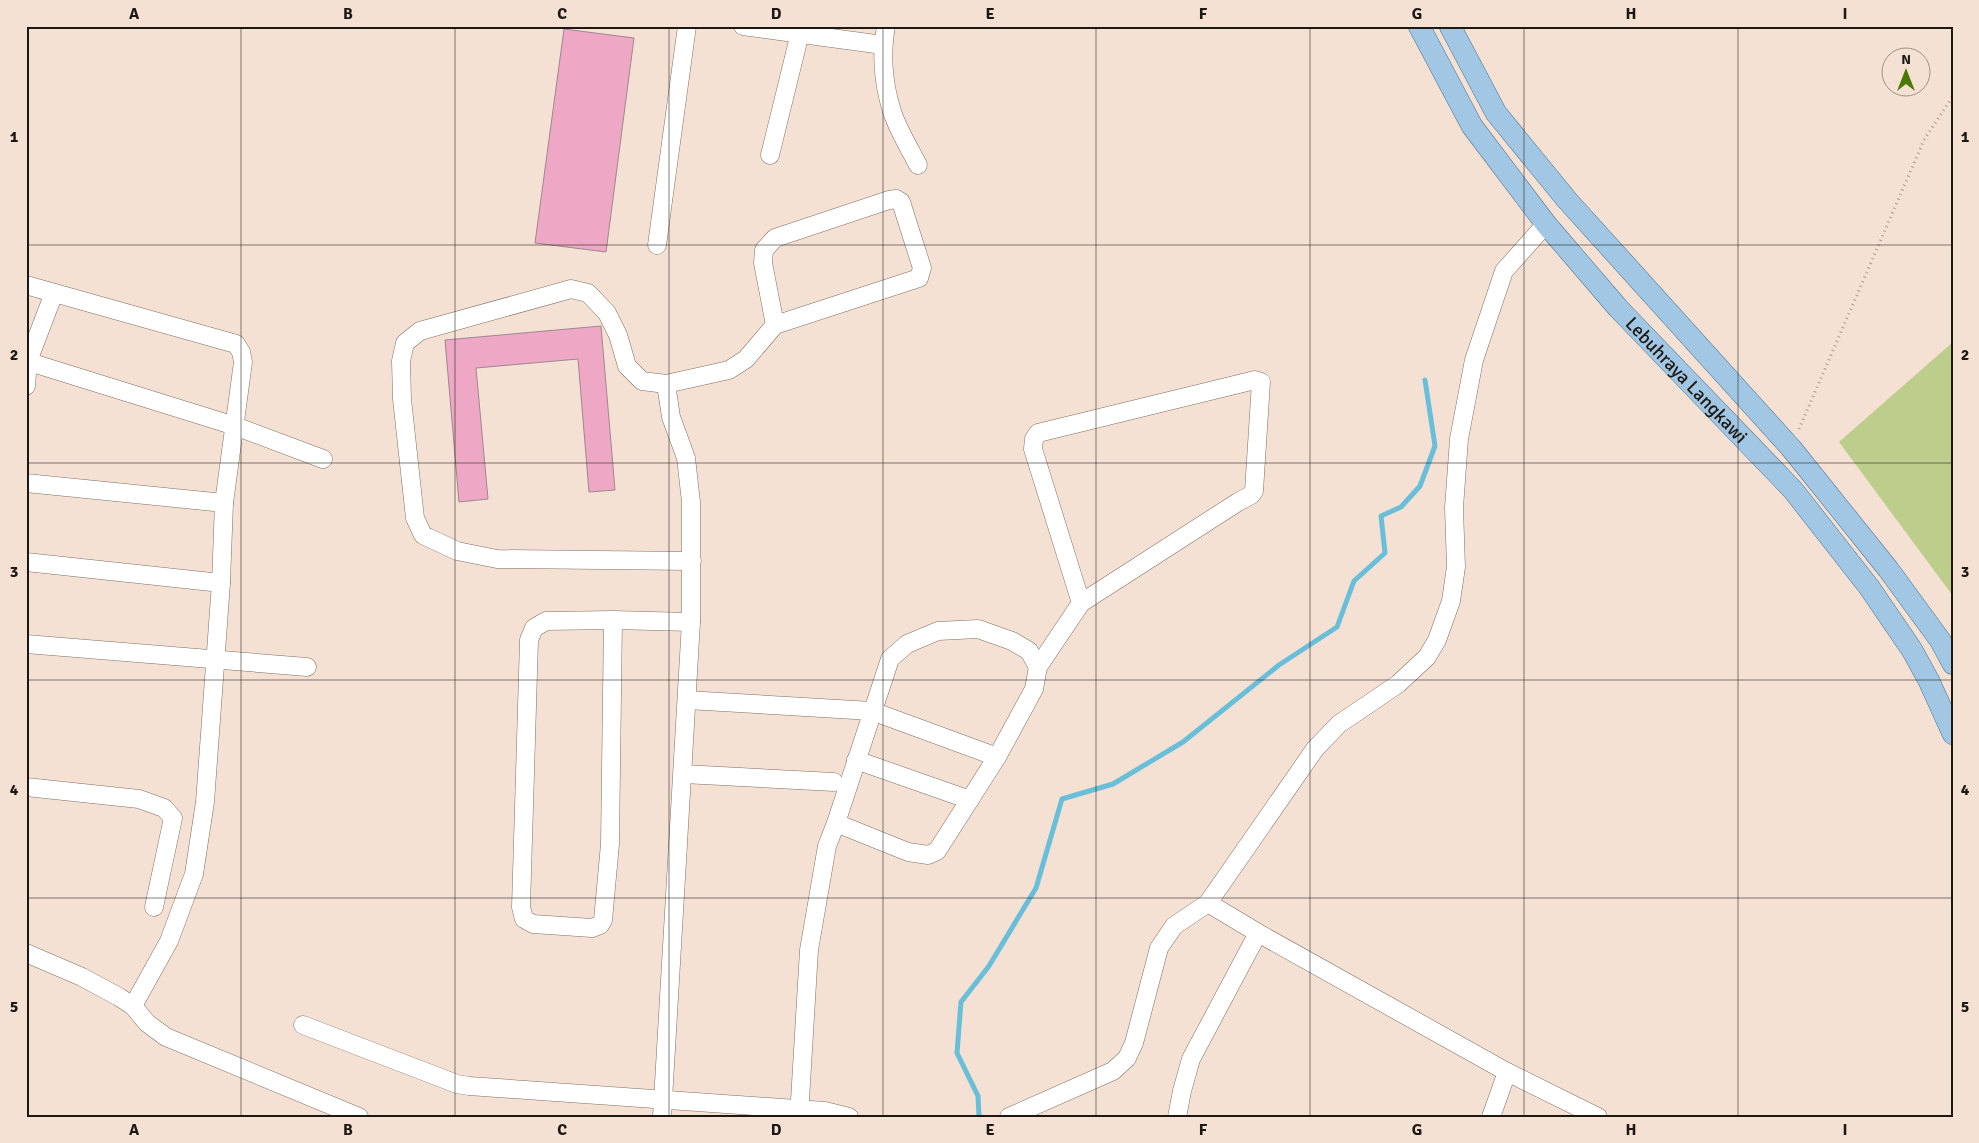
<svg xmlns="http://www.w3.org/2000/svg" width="1979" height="1143" viewBox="0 0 1979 1143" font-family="Signika,sans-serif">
<rect width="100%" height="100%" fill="#f4e1d3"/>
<polygon fill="#bdcd8c" points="1953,342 1953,596 1839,442"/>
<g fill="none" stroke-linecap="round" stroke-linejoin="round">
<polyline stroke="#69bfd9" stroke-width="5" points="979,1117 978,1096 957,1053 961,1002 989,966 1036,888 1062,799 1113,784 1183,742 1279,665 1337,627 1354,581 1385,553 1381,516 1401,507 1420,486 1435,446 1425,380"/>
</g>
<g fill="#eea8c6" stroke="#9d8890">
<polygon points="564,29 634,38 606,252 535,243"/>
<polygon points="601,326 615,490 589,492 578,359 476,368 488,499 459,502 445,340"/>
</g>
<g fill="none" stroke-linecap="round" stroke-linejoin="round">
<g stroke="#7f6f62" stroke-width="19">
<g id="minor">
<polyline points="743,26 883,45"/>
<path d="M886 26C881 54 883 81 891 108 896 127 909 147 918 165"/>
<polyline points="770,155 800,33"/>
<polyline points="657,245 687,26"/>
<polyline points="26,285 236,344 241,352 243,362 224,503 221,583 205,802 194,874 169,941 133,1006"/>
<polyline points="26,361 235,426 323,459"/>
<polyline points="26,386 28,361 54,293"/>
<polyline points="26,483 224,503"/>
<polyline points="692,561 497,559 457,551 423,535 415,518 402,399 401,361 405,343 420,331 571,289 588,293 607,313 618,335 627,366 642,381 666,384 729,370 746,359 775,325 763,263 764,250 775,238 889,200 896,199 901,202 922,268 919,278 775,325"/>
<polyline points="26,562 221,583"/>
<polyline points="613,620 610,844 603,920 600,925 592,928 533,924 524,919 521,907 529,640 534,628 546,621 613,620 691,622"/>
<polyline points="26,644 307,667"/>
<polyline points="687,700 872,711 997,757"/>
<polyline points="856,760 970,800"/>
<polyline points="683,774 834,782"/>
<polyline points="26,787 139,799 164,808 173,818 154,907"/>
<polyline points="836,823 908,852 928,855 937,851 997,757 1034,689 1038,667 1081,603 1238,502 1251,495 1254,491 1261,382 1255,380 1038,433 1034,439 1033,449 1081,603"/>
<polyline points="1208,903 1258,933 1507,1072 1598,1117"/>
<polyline points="26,953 82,977 119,997 133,1006 147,1023 166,1037 359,1117"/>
<polyline points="303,1025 457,1084 469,1086 825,1111 849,1117"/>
<polyline points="662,1117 691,622 691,502 686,458 671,417 666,384"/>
<polyline points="799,1117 809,950 827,846 836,823 890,659 907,644 938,631 978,629 1012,641 1029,651 1038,667"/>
<polyline points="1009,1117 1113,1071 1127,1058 1134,1043 1159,948 1174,926 1208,903 1315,749 1339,724 1398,684 1427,657 1437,640 1451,601 1456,567 1454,508 1459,439 1474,360 1504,271 1546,224"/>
<polyline points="1177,1117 1182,1091 1191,1059 1258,933"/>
<polyline points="1491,1117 1507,1072"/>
</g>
</g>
<g stroke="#4a728f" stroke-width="22">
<g id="major">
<path id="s1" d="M1419 26 1472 126 1546 224 1618 308 1793 490 1869 587 1912 650 1929 681 1953 734"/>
<polyline points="1450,26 1496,113 1567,200 1791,448 1888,569 1940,640 1953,664"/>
</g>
</g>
<polyline stroke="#a89a8f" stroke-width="3" stroke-dasharray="1 4" stroke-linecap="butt" points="1799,429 1924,140 1953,96"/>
<use href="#minor" stroke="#fff" stroke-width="18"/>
<use href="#major" stroke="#a1c7e4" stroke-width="21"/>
</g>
<path fill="none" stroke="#1e1813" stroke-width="1" stroke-opacity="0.55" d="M241 26V1117M455 26V1117M669 26V1117M883 26V1117M1096 26V1117M1310 26V1117M1524 26V1117M1738 26V1117M26 245H1953M26 463H1953M26 680H1953M26 898H1953"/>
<g text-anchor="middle" stroke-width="4" stroke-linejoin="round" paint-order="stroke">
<g font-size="19" fill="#1e1813" stroke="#f4e1d3">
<text dy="7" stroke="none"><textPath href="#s1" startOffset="446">Lebuhraya Langkawi</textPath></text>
</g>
</g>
<rect width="1979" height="1143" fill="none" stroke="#f4e1d3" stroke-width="55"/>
<g transform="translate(1906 72)"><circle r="24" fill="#f4e1d3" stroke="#9e9186"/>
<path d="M0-4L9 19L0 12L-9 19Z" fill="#4a7a03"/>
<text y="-8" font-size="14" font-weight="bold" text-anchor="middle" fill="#1e1813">N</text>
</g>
<rect x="28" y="28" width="1924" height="1088" fill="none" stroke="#1e1813" stroke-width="2"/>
<g font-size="16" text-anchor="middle" font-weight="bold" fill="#1e1813">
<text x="134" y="19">A</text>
<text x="348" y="19">B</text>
<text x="562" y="19">C</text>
<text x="776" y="19">D</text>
<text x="990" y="19">E</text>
<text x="1203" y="19">F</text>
<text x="1417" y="19">G</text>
<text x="1631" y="19">H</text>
<text x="1845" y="19">I</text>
<text x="14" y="142">1</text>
<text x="1965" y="142">1</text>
<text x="14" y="360">2</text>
<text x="1965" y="360">2</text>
<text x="14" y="577">3</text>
<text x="1965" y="577">3</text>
<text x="14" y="795">4</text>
<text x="1965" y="795">4</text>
<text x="14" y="1012">5</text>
<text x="1965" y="1012">5</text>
<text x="134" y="1135">A</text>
<text x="348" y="1135">B</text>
<text x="562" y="1135">C</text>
<text x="776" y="1135">D</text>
<text x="990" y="1135">E</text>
<text x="1203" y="1135">F</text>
<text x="1417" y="1135">G</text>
<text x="1631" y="1135">H</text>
<text x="1845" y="1135">I</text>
</g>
</svg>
